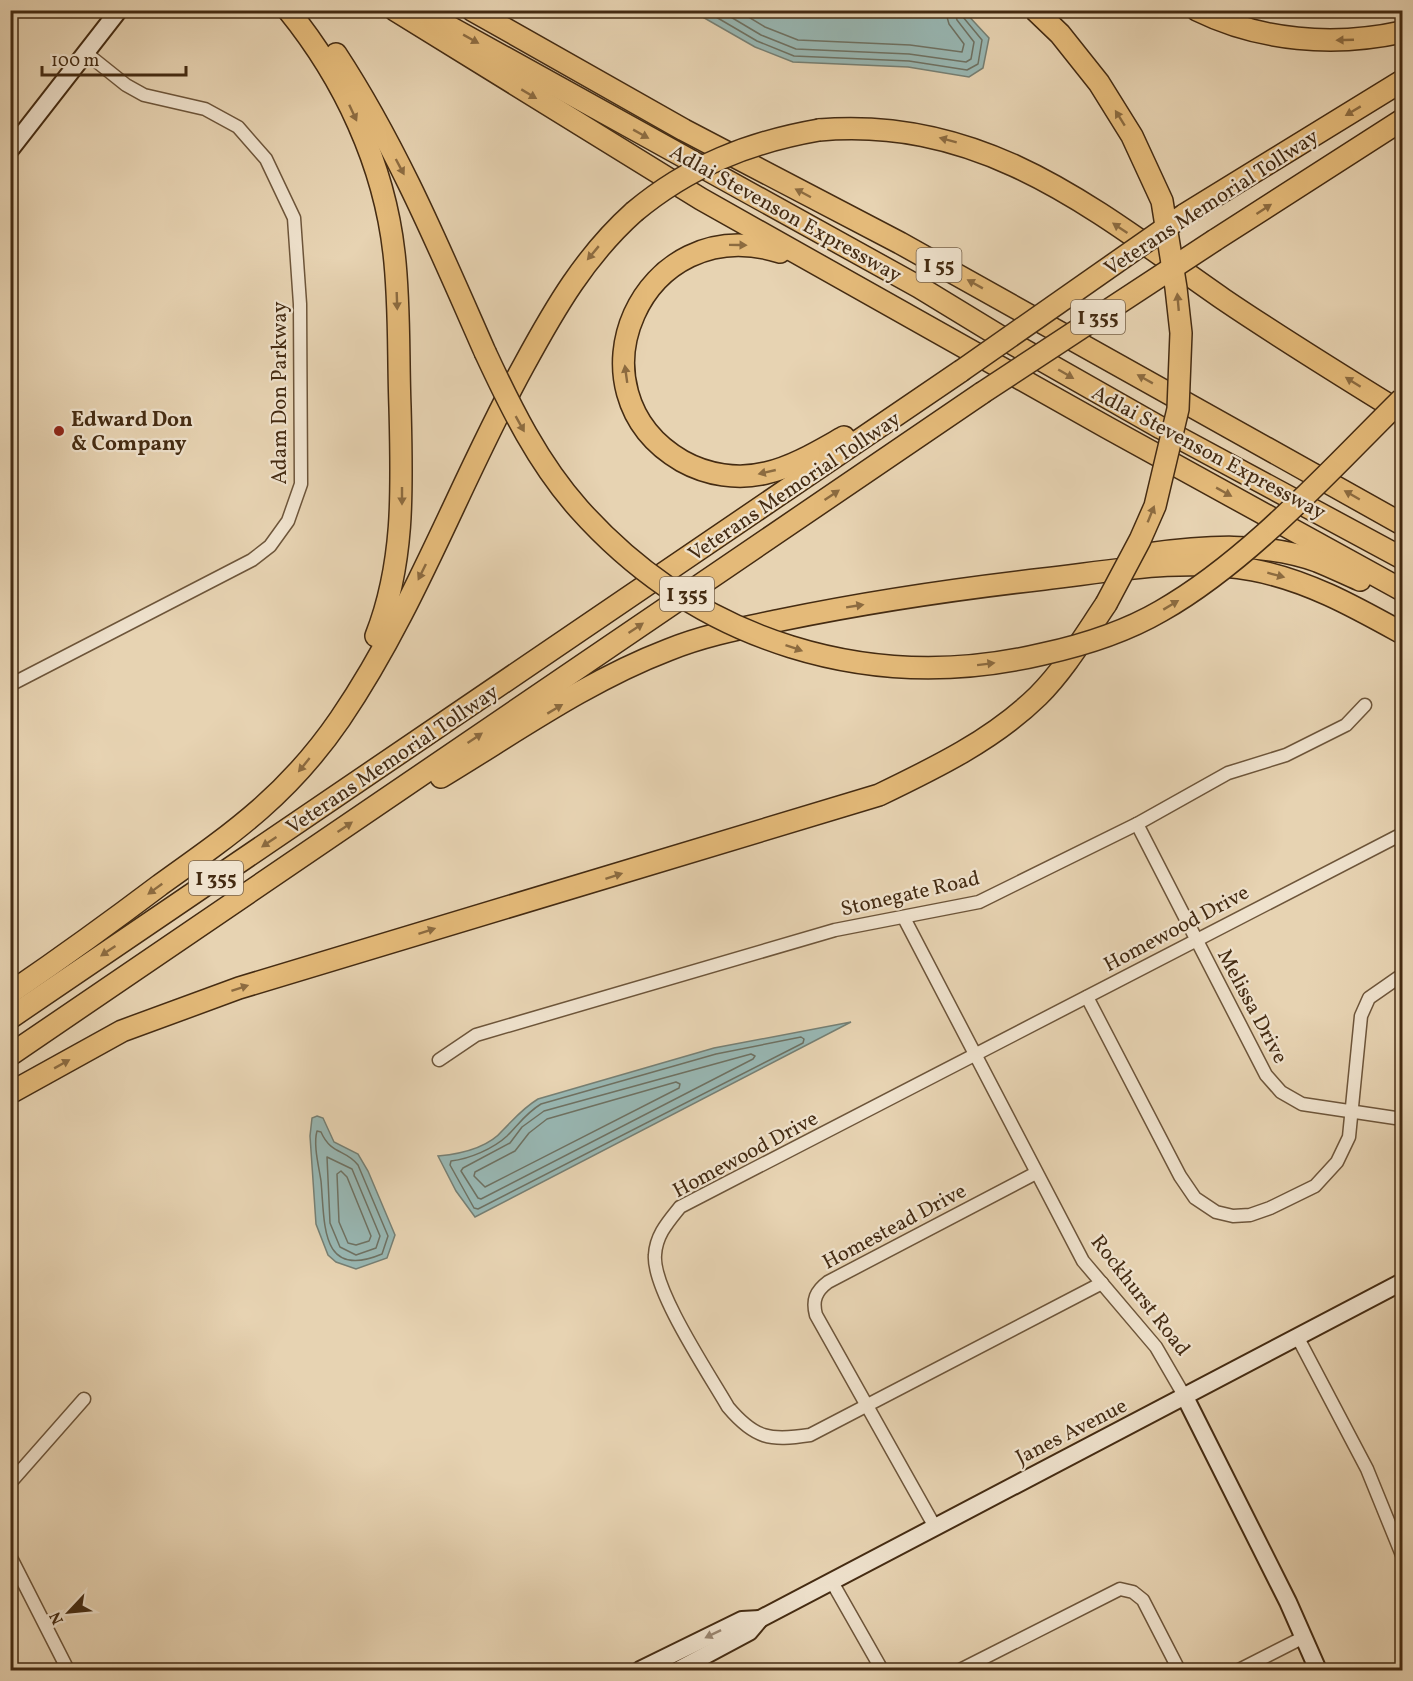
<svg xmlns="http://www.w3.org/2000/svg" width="1413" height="1681" viewBox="0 0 1413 1681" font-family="Vollkorn,serif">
<rect width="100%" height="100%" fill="#e7d3b2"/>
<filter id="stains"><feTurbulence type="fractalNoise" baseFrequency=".00333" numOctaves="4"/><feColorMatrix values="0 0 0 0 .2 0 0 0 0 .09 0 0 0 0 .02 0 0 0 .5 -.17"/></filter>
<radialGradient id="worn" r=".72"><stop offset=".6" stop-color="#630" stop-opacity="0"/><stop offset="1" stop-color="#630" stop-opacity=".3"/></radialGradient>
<g fill="#98b7b3" stroke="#767f73" stroke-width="1.5">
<polygon points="692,11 964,11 989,38 983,68 969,77 908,67 793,62 755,47"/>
<path d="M851 1022 475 1217 456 1191 438 1156C460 1154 488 1148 503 1130 515 1118 523 1108 538 1099L714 1048Z"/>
<polygon points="317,1116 323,1118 334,1142 358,1154 368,1171 395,1235 387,1258 356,1269 336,1262 328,1255 316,1224 310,1136 312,1118"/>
</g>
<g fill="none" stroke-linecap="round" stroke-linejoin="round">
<g stroke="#6e7162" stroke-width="1.5">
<polyline points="704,10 757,41 794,56 909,61 967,70 978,64 982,40 963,17 962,10"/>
<polyline points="719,10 761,35 796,49 909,54 966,62 971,59 974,42 957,20 954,10"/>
<polyline points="737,10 765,27 798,40 910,45 962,52 964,44 949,24 945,10"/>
<path d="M801 1037 804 1039 803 1043 478 1209 474 1208 450 1165 451 1161C469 1159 493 1149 507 1136 519 1124 526 1113 541 1104L716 1054Z"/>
<polygon points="751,1054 755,1056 753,1059 481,1199 478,1198 461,1171 463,1168 510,1143 522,1127 544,1111"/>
<polygon points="676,1082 680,1084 679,1088 485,1187 474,1176 475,1172 515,1151 529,1133 547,1119"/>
<path d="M317 1131 321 1132C331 1155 346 1149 358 1165L388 1236 382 1254C320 1280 325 1224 321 1181 319 1167 313 1145 317 1131Z"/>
<polygon points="327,1157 352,1169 380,1236 376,1248 356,1255 340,1247 330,1223"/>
<polygon points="341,1171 347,1177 371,1236 369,1241 356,1245 348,1243 339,1222 337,1174"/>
</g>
<g stroke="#6d553a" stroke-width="15">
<g id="street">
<polyline points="10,685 252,560 270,546 288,521 301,484 300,304 294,218 266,159 238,127 205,109 144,95 126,85 86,53"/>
<polyline points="1137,824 1266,1075 1281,1092 1302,1104 1402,1119"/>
<polyline points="904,918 1083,1261 1156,1347 1185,1397"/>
<polyline points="1087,997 1180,1176 1195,1198 1216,1212 1233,1216 1250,1215 1270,1208 1315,1186 1337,1162 1349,1137 1361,1016 1369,998 1402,975"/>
<polyline points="439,1060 476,1035 835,930 979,902 1137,824 1228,773 1286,755 1346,725 1365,705"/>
<path d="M1102 1283 810 1435C770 1441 755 1439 728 1407 709 1374 652 1289 655 1255 656 1235 668 1222 680 1207L1402 834"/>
<polyline points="1298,1338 1367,1469 1402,1555"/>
<polyline points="10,1483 84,1399"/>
<path d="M935 1527 816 1315C812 1300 816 1291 828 1282L1036 1173"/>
<polyline points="10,1556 68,1670"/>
<polyline points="832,1582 882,1670"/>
<polyline points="960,1670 1120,1589 1133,1592 1143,1600 1179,1670"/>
<polyline points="1239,1670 1304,1637"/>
</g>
</g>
<g stroke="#442b12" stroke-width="20">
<g id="secondary">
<polyline points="10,150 119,10"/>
<polyline points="1185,1397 1288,1602 1318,1670"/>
<polyline points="640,1670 742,1620 760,1619"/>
<polyline points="678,1670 749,1632 760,1619 1402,1282"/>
</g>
</g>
<g stroke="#442b12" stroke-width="24">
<g id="highway">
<path d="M288 10C344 79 384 164 394 253 400 304 398 356 400 407 402 486 405 562 376 636"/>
<polyline points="395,10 701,199 1108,428 1402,590"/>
<polyline points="419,10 919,287 1001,337 1161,428 1402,558"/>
<polyline points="472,10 684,130 900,243 1402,524"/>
<path d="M1197 10C1260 41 1334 47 1402 32"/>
<path d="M336 54C397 147 440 250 485 352"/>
<path d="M819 130C985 116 1095 210 1223 299 1282 339 1342 376 1402 413"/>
<polyline points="1184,215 1402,81"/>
<polyline points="1215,240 1402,120"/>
<path d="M780 252C641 208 563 392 682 461 707 475 738 480 766 473 793 467 819 451 844 437"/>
<path d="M1148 554C1204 546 1264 542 1317 561 1332 567 1346 574 1360 580"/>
<path d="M441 777C514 733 587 681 668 650 705 635 743 628 781 620 868 602 956 589 1044 579 1113 571 1183 557 1253 570 1307 580 1355 607 1402 633"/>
<path d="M10 993C61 958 111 922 160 885 233 833 288 795 340 719 415 609 460 481 524 365 555 308 585 256 634 212"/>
<polyline points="10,1018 961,371"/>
<polyline points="10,1055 982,393"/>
<path d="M10 1093 122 1031 239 988 879 795C935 768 993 740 1038 696 1065 669 1085 635 1106 604"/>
</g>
</g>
<use href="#street" stroke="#efe2cd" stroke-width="12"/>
<use href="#secondary" stroke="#efe2cd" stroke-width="16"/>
<use href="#highway" stroke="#e4ba79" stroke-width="21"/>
<g stroke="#442b12" stroke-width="24" stroke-linecap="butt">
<g id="highway-bridge">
<polyline points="1035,10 1060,34 1099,83 1132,136 1162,201 1176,288 1181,333 1178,409 1155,506 1140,540 1106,604"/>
<path d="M634 212C689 166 750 142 819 130"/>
<path d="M485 352C511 408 538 463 579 509 698 642 870 695 1043 654 1084 645 1125 632 1161 611 1249 561 1330 470 1402 399"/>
<polyline points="961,371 1184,215"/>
<polyline points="982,393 1215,240"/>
</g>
</g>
<use href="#highway-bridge" stroke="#e4ba79" stroke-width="21"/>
</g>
<defs><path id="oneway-solid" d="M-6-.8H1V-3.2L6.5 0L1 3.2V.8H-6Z" transform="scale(1.5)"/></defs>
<g fill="#8c6b40">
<use href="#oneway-solid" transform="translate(471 39) rotate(29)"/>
<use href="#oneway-solid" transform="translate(1345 40) rotate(178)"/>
<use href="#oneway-solid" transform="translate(529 94) rotate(31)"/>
<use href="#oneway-solid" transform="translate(1353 111) rotate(149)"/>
<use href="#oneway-solid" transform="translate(353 113) rotate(65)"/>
<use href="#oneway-solid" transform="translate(1120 118) rotate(-122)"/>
<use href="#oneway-solid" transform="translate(641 134) rotate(29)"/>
<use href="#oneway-solid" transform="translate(948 140) rotate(-165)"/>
<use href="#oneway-solid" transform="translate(400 167) rotate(62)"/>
<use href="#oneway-solid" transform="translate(803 193) rotate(-152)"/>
<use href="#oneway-solid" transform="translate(1264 209) rotate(-33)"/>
<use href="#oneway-solid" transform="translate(1120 228) rotate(-146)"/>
<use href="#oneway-solid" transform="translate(738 245) rotate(1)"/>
<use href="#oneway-solid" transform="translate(593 253) rotate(130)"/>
<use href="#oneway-solid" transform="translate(975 284) rotate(-151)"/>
<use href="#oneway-solid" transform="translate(397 301) rotate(88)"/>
<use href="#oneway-solid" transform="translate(1178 302) rotate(-95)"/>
<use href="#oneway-solid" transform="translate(626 374) rotate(-98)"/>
<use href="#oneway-solid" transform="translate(1066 374) rotate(30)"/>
<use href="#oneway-solid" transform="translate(1145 379) rotate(-151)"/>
<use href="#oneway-solid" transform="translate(1353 382) rotate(-148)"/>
<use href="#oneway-solid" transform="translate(520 424) rotate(61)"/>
<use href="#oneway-solid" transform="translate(767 472) rotate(167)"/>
<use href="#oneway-solid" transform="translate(1224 492) rotate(29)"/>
<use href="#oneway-solid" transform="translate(832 495) rotate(-34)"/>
<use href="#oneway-solid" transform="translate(1352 495) rotate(-150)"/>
<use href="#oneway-solid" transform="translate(402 496) rotate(90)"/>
<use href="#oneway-solid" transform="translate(1151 514) rotate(-68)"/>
<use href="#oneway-solid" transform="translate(422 572) rotate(116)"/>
<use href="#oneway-solid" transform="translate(1276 575) rotate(15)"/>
<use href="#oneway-solid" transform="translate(1171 605) rotate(-31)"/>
<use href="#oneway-solid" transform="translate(855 606) rotate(-9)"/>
<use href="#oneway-solid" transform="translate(636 628) rotate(-34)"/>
<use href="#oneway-solid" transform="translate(794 648) rotate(19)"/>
<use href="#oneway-solid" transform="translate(986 664) rotate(-7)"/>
<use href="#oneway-solid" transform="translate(555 709) rotate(-31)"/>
<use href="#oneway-solid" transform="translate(475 738) rotate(-34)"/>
<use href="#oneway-solid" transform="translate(304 765) rotate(129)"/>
<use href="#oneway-solid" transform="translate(345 827) rotate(-34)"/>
<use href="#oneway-solid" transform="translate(269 842) rotate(146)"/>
<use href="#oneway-solid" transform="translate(614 876) rotate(-18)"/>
<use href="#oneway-solid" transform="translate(155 889) rotate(144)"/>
<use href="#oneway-solid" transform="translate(427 931) rotate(-18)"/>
<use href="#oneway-solid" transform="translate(108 951) rotate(146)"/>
<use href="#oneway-solid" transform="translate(240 988) rotate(-18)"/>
<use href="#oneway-solid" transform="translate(62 1064) rotate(-29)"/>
</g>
<use fill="#9a8670" href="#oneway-solid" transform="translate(713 1634) rotate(154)"/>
<circle fill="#8f2418" stroke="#efe2cd" stroke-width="2" cx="59" cy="431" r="6"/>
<g text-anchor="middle" stroke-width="4.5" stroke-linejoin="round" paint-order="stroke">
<g fill="#efe2cd" stroke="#77624a" stroke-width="1.5">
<rect x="916.5" y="248" width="45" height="34" rx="4.5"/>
<rect x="1071" y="300" width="54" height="34" rx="4.5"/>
<rect x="660" y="577" width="54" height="34" rx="4.5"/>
<rect x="189" y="861" width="54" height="34" rx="4.5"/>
</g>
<g font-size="20" font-weight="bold" fill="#442b12">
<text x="939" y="272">I 55</text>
<text x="1098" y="324">I 355</text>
<text x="687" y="601">I 355</text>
<text x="216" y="885">I 355</text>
</g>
<g font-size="21" fill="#442b12" stroke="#efe2cd">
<text transform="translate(1211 202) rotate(-33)" y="7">Veterans Memorial Tollway</text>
<text transform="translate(786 213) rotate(29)" y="7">Adlai Stevenson Expressway</text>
<text transform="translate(279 393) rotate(-90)" y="7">Adam Don Parkway</text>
<text transform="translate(1209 452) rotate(28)" y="7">Adlai Stevenson Expressway</text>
<text transform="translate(794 486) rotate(-34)" y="7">Veterans Memorial Tollway</text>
<text transform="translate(392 759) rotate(-34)" y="7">Veterans Memorial Tollway</text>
<text transform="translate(910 893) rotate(-13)" y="7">Stonegate Road</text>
<text transform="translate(1176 928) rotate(-28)" y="7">Homewood Drive</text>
<text transform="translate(1253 1006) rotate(62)" y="7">Melissa Drive</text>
<text transform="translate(745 1154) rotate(-28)" y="7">Homewood Drive</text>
<text transform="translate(894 1226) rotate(-28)" y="7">Homestead Drive</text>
<text transform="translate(1141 1295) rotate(52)" y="7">Rockhurst Road</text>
<text transform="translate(1071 1431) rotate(-27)" y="7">Janes Avenue</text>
</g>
<g font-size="21" font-weight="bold" fill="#442b12" stroke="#efe2cd" text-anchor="start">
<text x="71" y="426">Edward Don<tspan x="71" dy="24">&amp; Company</tspan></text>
</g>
</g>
<rect width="1413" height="1681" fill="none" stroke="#e7d3b2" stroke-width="36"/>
<rect x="12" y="12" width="1389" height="1657" fill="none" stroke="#442b12" stroke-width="3"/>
<rect x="18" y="18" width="1377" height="1645" fill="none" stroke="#442b12" stroke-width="1.5"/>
<g transform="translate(69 1612) rotate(244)" stroke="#efe2cd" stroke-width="4.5" paint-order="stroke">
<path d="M0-4.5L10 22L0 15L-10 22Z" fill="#442b12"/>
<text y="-9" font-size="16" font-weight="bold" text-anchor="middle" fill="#442b12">N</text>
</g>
<path d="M42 66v9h144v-9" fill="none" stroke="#442b12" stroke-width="3"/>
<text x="51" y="66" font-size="18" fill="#442b12" stroke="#efe2cd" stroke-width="4.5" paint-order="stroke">100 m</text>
<rect width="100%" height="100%" filter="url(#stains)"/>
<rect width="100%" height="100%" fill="url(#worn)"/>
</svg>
